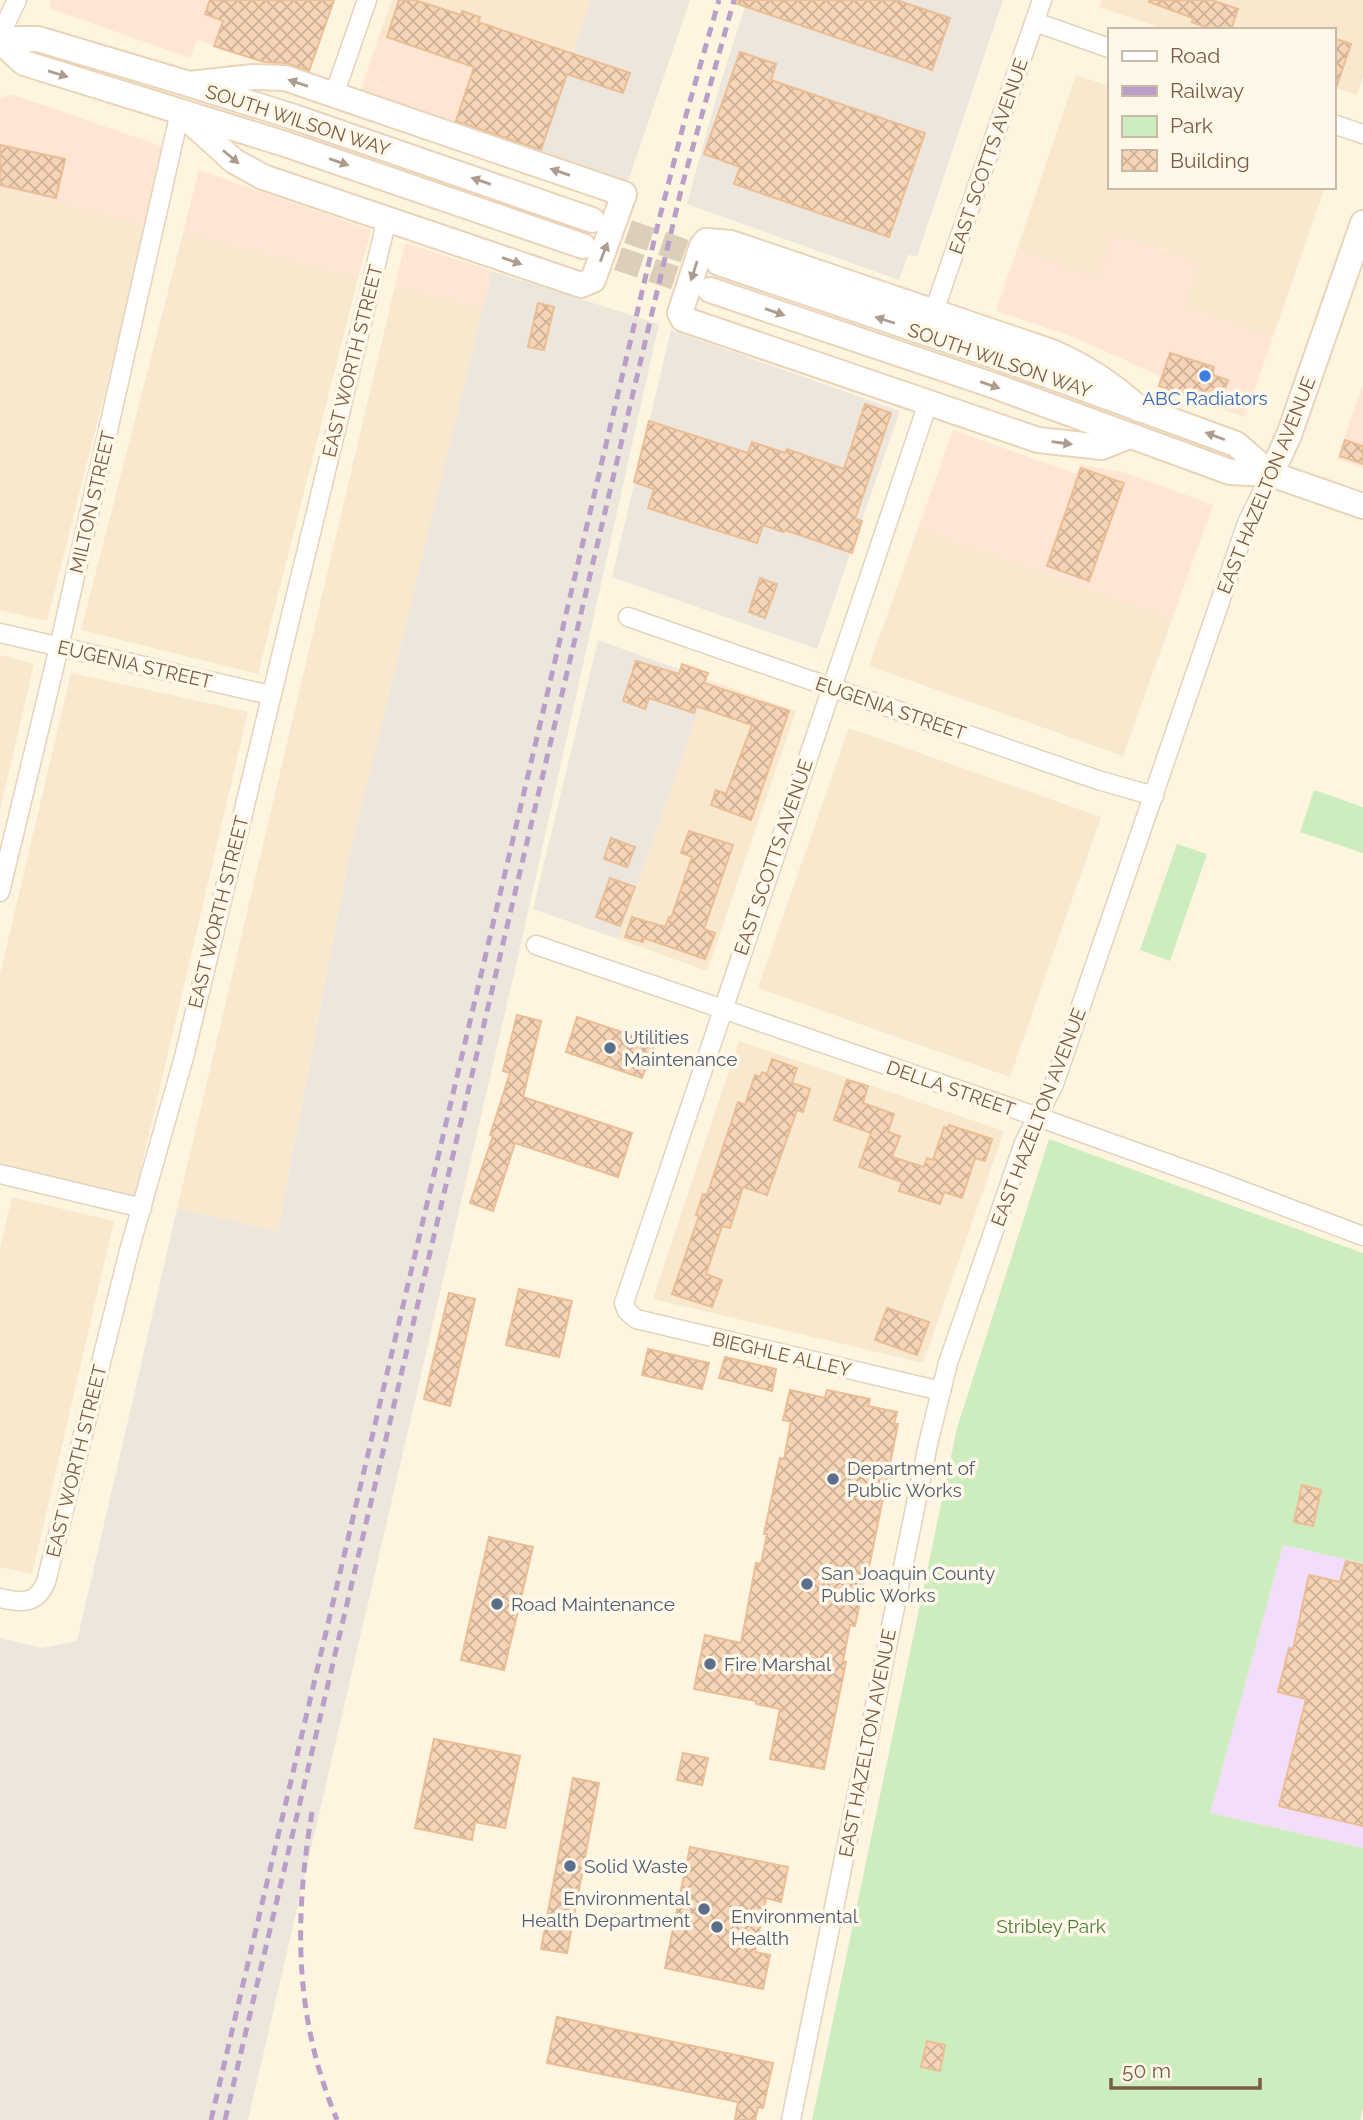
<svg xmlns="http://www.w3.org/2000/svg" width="1363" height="2120" viewBox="0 0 1363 2120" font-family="Raleway,sans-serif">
<defs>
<pattern id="building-cross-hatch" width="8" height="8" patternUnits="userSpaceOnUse" patternTransform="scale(1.75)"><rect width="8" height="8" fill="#f6d5b6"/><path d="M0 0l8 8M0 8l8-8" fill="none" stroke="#ccb096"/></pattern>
</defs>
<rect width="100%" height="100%" fill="#fef5e1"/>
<g fill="#f7e8ce">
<polygon points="392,0 591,0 573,53 488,24 472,70 379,36"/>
<polygon points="1102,0 1363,0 1363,76 1357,95 1333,87 1333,30 1167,30 1099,7"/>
<polygon points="1076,75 1109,86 1109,187 1325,187 1273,337 1185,307 1200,263 1157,248 1113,233 1098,277 1017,249"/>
<polygon points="0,188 147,226 47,621 0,610"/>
<polygon points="183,233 358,278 258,674 81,630"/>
<polygon points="395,286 483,309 348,862 278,1231 177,1209"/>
<polygon points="918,529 1172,619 1123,756 869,666"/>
<polygon points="0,655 34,664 0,810"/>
<polygon points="71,673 248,712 134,1198 0,1168 0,975"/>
<polygon points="709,680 796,711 707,971 618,939"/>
<polygon points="849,728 1101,817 1010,1077 758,988"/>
<polygon points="739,1041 1004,1131 923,1363 653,1299"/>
<polygon points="12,1197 114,1221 32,1574 0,1567 0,1248"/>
</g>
<g fill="#ffe5d4">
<polygon points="51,0 334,0 307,77 197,40 190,58 49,8"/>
<polygon points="487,23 573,53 537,157 359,95 379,36 472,70"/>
<polygon points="11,94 167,148 147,226 0,188 0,99"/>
<polygon points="199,170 371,230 358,278 183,233"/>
<polygon points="1113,233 1200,263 1185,307 1273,337 1245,417 1158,387 1160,376 1076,338 996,311 1017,249 1097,276"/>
<polygon points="405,243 492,271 483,309 395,286"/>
<polygon points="1363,385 1363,468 1337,459"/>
<polygon points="953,430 1076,474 1080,464 1126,473 1213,505 1172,619 918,529"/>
</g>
<g fill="#ede6dc">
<polygon points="591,0 690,0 626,187 537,157"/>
<polygon points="747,0 1003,0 917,256 908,255 899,280 687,204 718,91"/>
<polygon points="492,271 659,324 517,961 248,2120 0,2120 0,1638 42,1648 77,1641 177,1209 278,1231 348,862"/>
<polygon points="671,330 900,411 817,649 612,577"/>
<polygon points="598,640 709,680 618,939 533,909"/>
</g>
<polygon fill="#f2ddfa" points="1283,1545 1363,1563 1363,1848 1210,1813"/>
<g fill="#cdedbe">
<polygon points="1314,790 1363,807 1363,853 1300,832"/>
<polygon points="1177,844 1207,854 1170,961 1140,950"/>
<polygon points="1049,1139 1363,1253 1363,1563 1283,1545 1210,1813 1363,1848 1363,2107 1360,2120 812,2120 957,1428"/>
</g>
<g fill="url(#building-cross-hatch)" stroke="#ebbd94" stroke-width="2">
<polygon points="210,0 334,0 309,71 286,63 264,62 214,46 223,21 205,14"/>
<polygon points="399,0 415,0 461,15 462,11 480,17 478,22 630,73 623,93 567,74 541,150 456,121 474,67 387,37"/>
<polygon points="735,0 896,0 950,18 932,70 735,3"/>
<polygon points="1150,0 1211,0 1238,9 1231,30 1214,30 1192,22 1193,18 1149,2"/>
<polygon points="1333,38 1351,44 1336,88 1333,87"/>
<polygon points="740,52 776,64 771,80 925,133 889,237 734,184 740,167 704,154"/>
<polygon points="0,145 65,159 56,198 0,185"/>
<polygon points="538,303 554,307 544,350 528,347"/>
<polygon points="1170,353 1214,367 1213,375 1228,380 1218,407 1159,386"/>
<polygon points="865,404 891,413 855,519 862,521 852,553 785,530 783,532 763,525 757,543 706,527 648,508 654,489 634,482 649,421 748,453 752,442 785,453 787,449 844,469"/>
<polygon points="1345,440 1363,446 1363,464 1340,456"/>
<polygon points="1081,468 1124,483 1089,581 1047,566"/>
<polygon points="760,578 777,584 765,618 749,612"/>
<polygon points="636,661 679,674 682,664 708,673 704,683 789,711 751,820 711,805 716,790 726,794 752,725 696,706 694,713 649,698 645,709 623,701"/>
<polygon points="689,831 733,845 704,929 715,933 705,959 644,938 643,942 625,937 632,917 665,927 669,917 671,918 692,857 681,853"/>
<polygon points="611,838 635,847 627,867 604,859"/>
<polygon points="610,878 635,887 620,926 596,917"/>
<polygon points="517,1015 541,1021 523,1097 632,1133 618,1177 515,1143 493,1211 470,1203 493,1136 490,1135 510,1073 503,1071"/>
<polygon points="577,1017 655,1043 642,1078 566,1052"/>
<polygon points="772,1059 797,1068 792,1083 810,1089 803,1112 797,1110 767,1195 743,1187 730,1228 722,1226 706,1274 722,1280 712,1307 672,1294 699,1216 696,1215 703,1194 707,1195 738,1102 745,1105 755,1075 760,1077 762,1072 767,1074"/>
<polygon points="847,1080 868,1086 863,1103 894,1114 888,1132 900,1136 892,1157 924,1167 927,1158 933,1160 944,1127 948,1128 949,1125 992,1139 985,1161 975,1158 962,1198 944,1192 940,1204 899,1191 902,1182 859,1167 871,1133 834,1120"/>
<polygon points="519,1289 572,1301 559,1357 506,1345"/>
<polygon points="449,1293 475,1299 450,1406 424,1399"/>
<polygon points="887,1308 929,1322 917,1355 875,1340"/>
<polygon points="648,1349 709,1363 702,1389 642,1375"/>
<polygon points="725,1357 776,1369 772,1391 719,1378"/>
<polygon points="790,1390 825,1398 827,1390 870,1399 868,1406 897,1412 894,1424 898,1424 867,1577 865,1577 855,1626 850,1625 843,1661 846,1662 824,1769 770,1759 780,1709 756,1704 756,1701 694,1689 705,1635 741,1643 756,1563 761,1564 767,1534 764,1534 780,1458 784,1459 791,1422 783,1420"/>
<polygon points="1302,1485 1321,1490 1313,1526 1294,1522"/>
<polygon points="489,1537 533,1547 504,1670 461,1660"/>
<polygon points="1346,1561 1363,1565 1363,1826 1279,1806 1306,1699 1278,1692 1289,1648 1293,1649 1309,1575 1340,1582"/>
<polygon points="434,1739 520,1756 505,1828 475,1822 472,1840 415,1828"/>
<polygon points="683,1753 708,1758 702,1785 677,1780"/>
<polygon points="573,1778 599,1783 567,1953 541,1949"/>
<polygon points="690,1847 788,1867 781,1902 766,1898 755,1952 770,1955 763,1989 665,1968"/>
<polygon points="557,2017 773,2063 763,2108 758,2107 755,2120 735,2120 738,2102 547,2063"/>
<polygon points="927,2041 945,2045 940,2071 921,2067"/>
</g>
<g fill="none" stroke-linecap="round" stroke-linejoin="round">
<g stroke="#dccfba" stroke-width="24" stroke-dasharray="24 12" stroke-linecap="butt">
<polyline points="594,220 719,263"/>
<polyline points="584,247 708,289"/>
</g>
<g stroke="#e3d2bc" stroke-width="21">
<g id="minor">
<polyline points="1035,22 1109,48"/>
<polyline points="0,35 17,0"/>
<polyline points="334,95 367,0"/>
<polyline points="1333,124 1363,134"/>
<polyline points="934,311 1042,0"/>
<polyline points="928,403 624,1303 627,1311 636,1319 941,1391"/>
<polyline points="628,617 1098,780 1154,796"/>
<polyline points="0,633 270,695"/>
<polyline points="0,892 59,647 180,112"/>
<polyline points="536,945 1038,1117 1214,1180 1363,1236"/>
<polyline points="0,1174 142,1208"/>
<path d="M0 1598C21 1603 36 1605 46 1582L129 1251 184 1057 387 219"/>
<polyline points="791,2120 928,1444 948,1363 1024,1143 1054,1084 1247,523 1271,474"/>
</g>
</g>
<g stroke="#e9d4b9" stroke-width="28">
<g id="secondary">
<polyline points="0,39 38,39 189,84 294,117 592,220"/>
<polyline points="0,41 24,63 285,144 583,246"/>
<polyline points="180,112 234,161 263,177 581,285 593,280 624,194 285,78 253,77 189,84"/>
<polyline points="719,263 1001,358 1236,444 1271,474"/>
<polyline points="710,290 992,385 1230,472 1271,474 1363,506"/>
<path d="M1129 436 1102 447 1038 440 683 319 680 313 702 246 706 241 731 243 1052 352C1084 366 1114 385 1139 409"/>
<polyline points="1271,474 1289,435 1363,223"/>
</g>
</g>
<use href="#minor" stroke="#fff" stroke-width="18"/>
<use href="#secondary" stroke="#fff" stroke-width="24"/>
<g stroke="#b99fc8" stroke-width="5" stroke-dasharray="10 7" stroke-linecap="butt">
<path d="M312 1812C294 1920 294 2017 337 2120"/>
<polyline points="211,2120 658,224 686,115 719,0"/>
<polyline points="225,2120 682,186 734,0"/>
</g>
</g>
<defs><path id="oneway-solid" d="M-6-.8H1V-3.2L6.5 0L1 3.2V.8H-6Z" transform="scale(1.75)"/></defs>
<g fill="#ae9d8f">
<use href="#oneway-solid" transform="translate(58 74) rotate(17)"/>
<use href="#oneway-solid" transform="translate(298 83) rotate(-161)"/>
<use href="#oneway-solid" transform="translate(231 157) rotate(40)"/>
<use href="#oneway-solid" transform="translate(339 162) rotate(19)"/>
<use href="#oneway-solid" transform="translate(560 172) rotate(-161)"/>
<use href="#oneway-solid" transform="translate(481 181) rotate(-161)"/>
<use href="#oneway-solid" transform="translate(604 252) rotate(-69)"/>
<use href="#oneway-solid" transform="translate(512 261) rotate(19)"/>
<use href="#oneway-solid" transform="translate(694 271) rotate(108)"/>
<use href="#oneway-solid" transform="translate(775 312) rotate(19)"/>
<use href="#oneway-solid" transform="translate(885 320) rotate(-162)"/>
<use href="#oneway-solid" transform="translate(990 385) rotate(19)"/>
<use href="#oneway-solid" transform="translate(1215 436) rotate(-159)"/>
<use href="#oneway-solid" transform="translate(1062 443) rotate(8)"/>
</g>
<circle fill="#3f7fe0" stroke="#fff8e9" stroke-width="2.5" cx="1205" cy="376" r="7"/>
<g fill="#5c6f8a" stroke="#fff8e9" stroke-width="2.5">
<circle cx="610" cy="1048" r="7"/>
<circle cx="833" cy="1479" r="7"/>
<circle cx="807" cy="1584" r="7"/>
<circle cx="497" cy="1604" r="7"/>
<circle cx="710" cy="1664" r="7"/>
<circle cx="570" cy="1866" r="7"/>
<circle cx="704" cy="1909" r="7"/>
<circle cx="717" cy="1927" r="7"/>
</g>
<g text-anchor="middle" stroke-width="7" stroke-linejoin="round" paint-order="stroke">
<g font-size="19" fill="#785c45" stroke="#fff8e9">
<text transform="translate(298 120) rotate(18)" y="7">SOUTH WILSON WAY</text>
<text transform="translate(988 156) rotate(-71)" y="7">EAST SCOTTS AVENUE</text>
<text transform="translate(1000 360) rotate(19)" y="7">SOUTH WILSON WAY</text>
<text transform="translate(352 361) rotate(-76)" y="7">EAST WORTH STREET</text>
<text transform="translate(1266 485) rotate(-68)" y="7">EAST HAZELTON AVENUE</text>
<text transform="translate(92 502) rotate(-77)" y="7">MILTON STREET</text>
<text transform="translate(135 664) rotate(13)" y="7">EUGENIA STREET</text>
<text transform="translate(891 708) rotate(19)" y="7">EUGENIA STREET</text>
<text transform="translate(773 857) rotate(-71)" y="7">EAST SCOTTS AVENUE</text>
<text transform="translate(218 912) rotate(-76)" y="7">EAST WORTH STREET</text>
<text transform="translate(951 1088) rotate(19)" y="7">DELLA STREET</text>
<text transform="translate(1038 1117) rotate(-69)" y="7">EAST HAZELTON AVENUE</text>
<text transform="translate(782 1354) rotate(13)" y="7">BIEGHLE ALLEY</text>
<text transform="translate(76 1461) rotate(-76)" y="7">EAST WORTH STREET</text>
<text transform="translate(867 1743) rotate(-79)" y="7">EAST HAZELTON AVENUE</text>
</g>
<g font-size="19" fill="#366cbe" stroke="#fff8e9">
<text x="1205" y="405">ABC Radiators</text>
</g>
<g font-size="19" fill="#4e5e75" stroke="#fff8e9" text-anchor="start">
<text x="624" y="1044">Utilities<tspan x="624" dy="22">Maintenance</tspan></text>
<text x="847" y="1475">Department of<tspan x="847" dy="22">Public Works</tspan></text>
<text x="821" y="1580">San Joaquin County<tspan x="821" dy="22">Public Works</tspan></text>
<text x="511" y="1611">Road Maintenance</text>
<text x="724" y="1671">Fire Marshal</text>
<text x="584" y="1873">Solid Waste</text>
<text x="690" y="1905" text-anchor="end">Environmental<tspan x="690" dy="22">Health Department</tspan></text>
<text x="731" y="1923">Environmental<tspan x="731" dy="22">Health</tspan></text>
</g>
<g font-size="19" fill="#4a7f3c" stroke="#fff8e9">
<text x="1051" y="1933">Stribley Park</text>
</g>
</g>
<rect x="1108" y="28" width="228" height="161" fill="#fff8e9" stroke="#c9baa7" stroke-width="2"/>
<rect x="1122" y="51" width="35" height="10" fill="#ffffff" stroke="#c9baa7" stroke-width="2"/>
<text x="1170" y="63" font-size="21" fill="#785c45">Road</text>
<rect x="1122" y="86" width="35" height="10" fill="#b99fc8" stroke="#c9baa7" stroke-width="2"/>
<text x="1170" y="98" font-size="21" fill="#785c45">Railway</text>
<rect x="1122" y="116" width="35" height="21" fill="#cdedbe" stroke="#c9baa7" stroke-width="2"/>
<text x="1170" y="133" font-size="21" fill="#785c45">Park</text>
<rect x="1122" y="150" width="35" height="21" fill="url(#building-cross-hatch)" stroke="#c9baa7" stroke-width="2"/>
<text x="1170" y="168" font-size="21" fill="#785c45">Building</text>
<path d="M1111 2078v10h149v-10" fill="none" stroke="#785c45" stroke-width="3.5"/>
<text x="1122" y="2078" font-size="21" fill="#785c45" stroke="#fff8e9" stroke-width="5" paint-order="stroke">50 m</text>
</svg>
